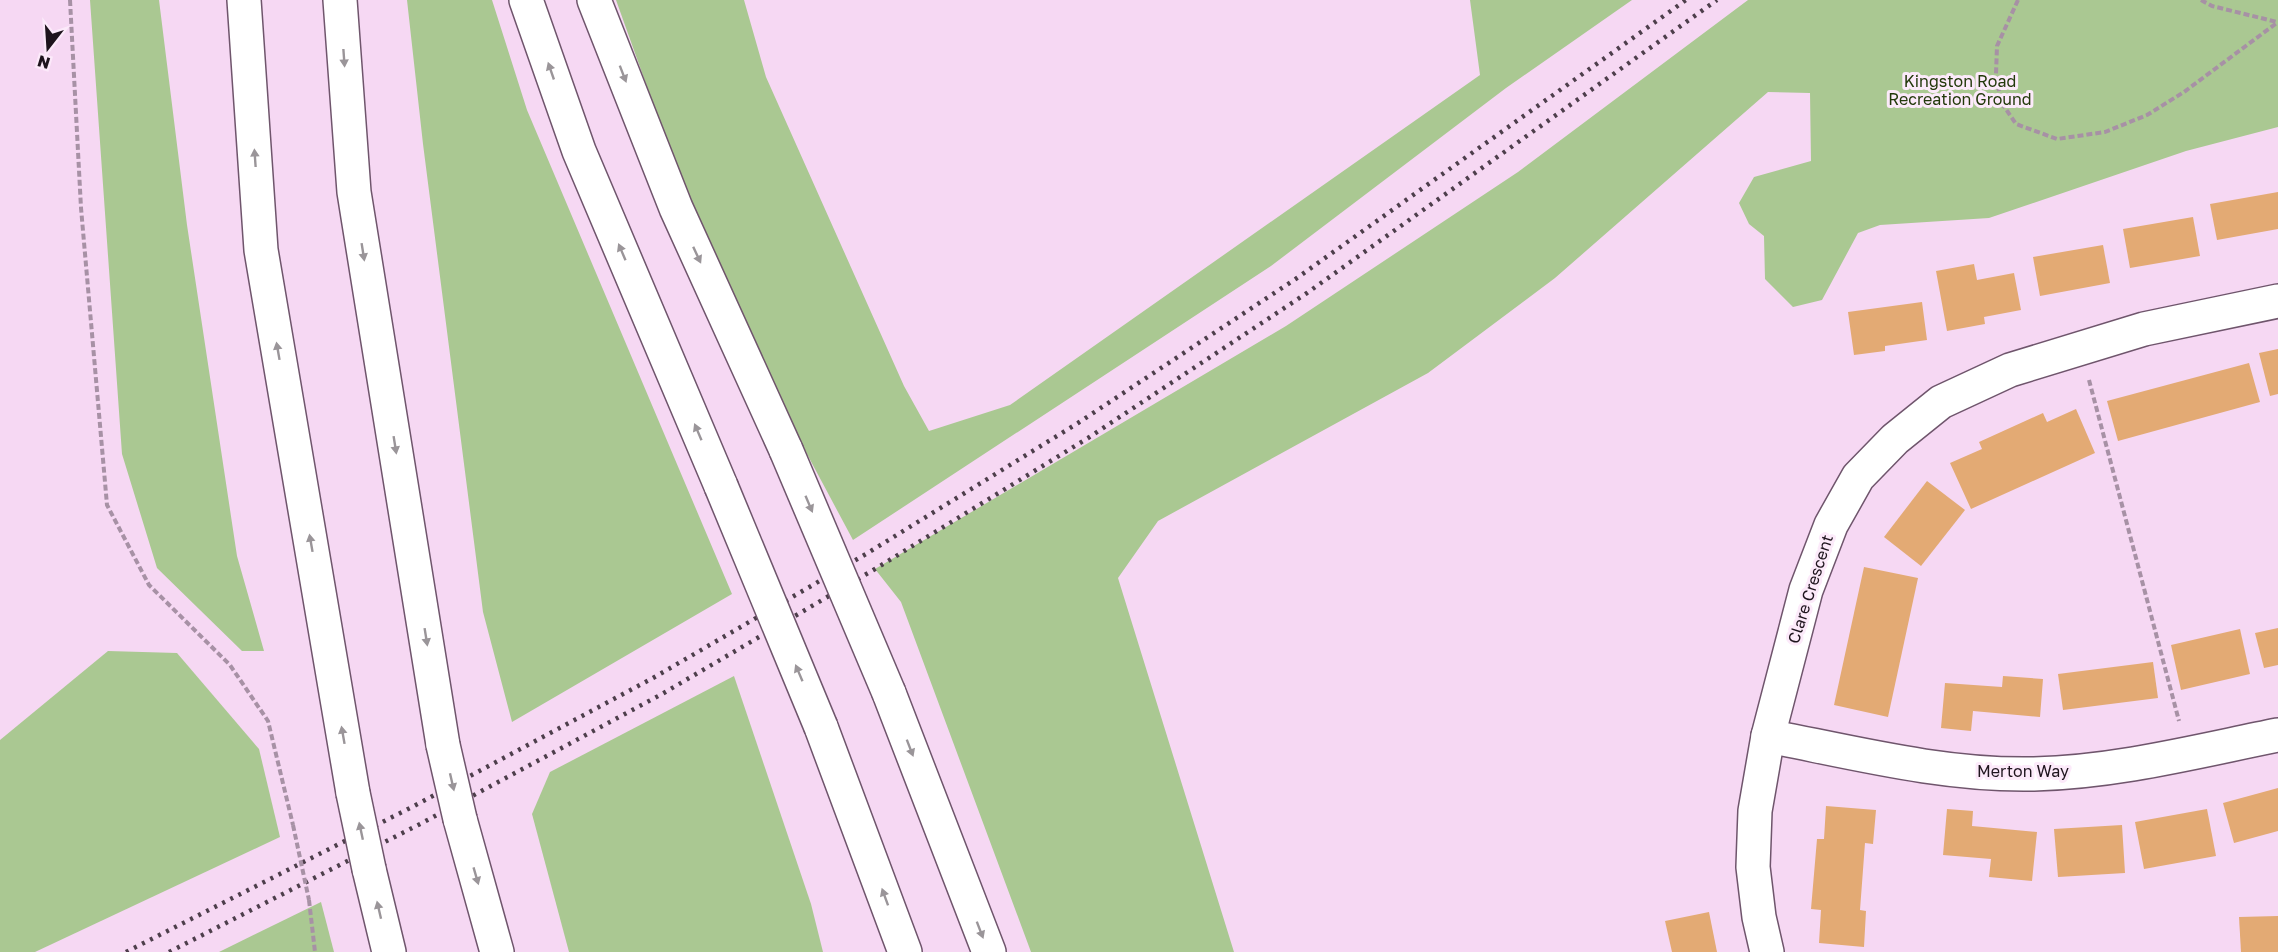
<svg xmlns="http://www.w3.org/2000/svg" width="2278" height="952" viewBox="0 0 2278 952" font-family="'Golos Text',sans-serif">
<rect width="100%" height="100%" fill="#f6d8f3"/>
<g fill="#aac892">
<polygon points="90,0 159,0 187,225 237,556 264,651 242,651 157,568 122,454"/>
<polygon points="407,0 492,0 527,110 732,594 512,722 483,612 423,144"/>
<polygon points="616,0 744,0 766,77 904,386 929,431 1010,405 1480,75 1470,0 1632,0 1506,88 1271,266 853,540 784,411 670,151"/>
<polygon points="1748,0 2278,0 2278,127 2186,151 1989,218 1880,225 1858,233 1822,300 1793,307 1765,279 1764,236 1749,224 1739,203 1754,177 1811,161 1810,93 1768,92 1555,278 1428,373 1158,521 1118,578 1234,952 1031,952 901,602 875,569 1286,326 1518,172"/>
<polygon points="108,651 177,653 259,749 280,837 35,952 0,952 0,740"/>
<polygon points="734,676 811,904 823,952 569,952 532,814 550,772"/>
<polygon points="321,902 334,952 219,952"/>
</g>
<g fill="#e3aa74">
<polygon points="2278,192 2278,229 2217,240 2210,204"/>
<polygon points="2193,217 2200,256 2130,268 2123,229"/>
<polygon points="2103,245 2110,283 2040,296 2033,257"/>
<polygon points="1974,264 1977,280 2014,273 2021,310 1984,317 1985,324 1947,331 1936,271"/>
<polygon points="1922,302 1927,340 1885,346 1885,351 1854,355 1848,312"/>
<polygon points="2278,349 2278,394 2270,396 2259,353"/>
<polygon points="2249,363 2260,402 2118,441 2107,401"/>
<polygon points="2076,409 2095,453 1971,509 1950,463 1982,449 1979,442 2043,413 2047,422"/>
<polygon points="1927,481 1965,510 1921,566 1884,537"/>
<polygon points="1864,567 1918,578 1888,717 1834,705"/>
<polygon points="2278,628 2278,665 2264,668 2255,633"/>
<polygon points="2240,629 2250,674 2181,690 2171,645"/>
<polygon points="2153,662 2158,698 2063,710 2058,674"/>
<polygon points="2003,676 2043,679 2040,717 1973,711 1971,731 1941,728 1945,683 2002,687"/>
<polygon points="2278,788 2278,831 2234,843 2223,803"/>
<polygon points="1826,806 1876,810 1873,844 1865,843 1860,910 1866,911 1864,947 1819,943 1821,910 1811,909 1817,839 1824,839"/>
<polygon points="1947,809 1973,811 1972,826 2037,832 2032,881 1989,877 1991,859 1943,855"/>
<polygon points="2207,809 2216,856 2144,869 2135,822"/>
<polygon points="2122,825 2125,873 2058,877 2054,829"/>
<polygon points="1709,912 1717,952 1672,952 1665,921"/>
<polygon points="2278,916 2278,952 2241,952 2239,917"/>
</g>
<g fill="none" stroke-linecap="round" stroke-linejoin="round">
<g stroke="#6f556c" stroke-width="36">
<g id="minor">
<path d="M1768 736C1855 753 1945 776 2034 774 2117 772 2198 751 2278 735"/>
<polyline points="1767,952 1759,917 1753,867 1755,811 1768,736 1806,590 1831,525 1858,477 1895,439 1941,402 2010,370 2144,329 2278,301"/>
</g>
</g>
<g stroke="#6f556c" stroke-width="36">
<g id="highway">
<polyline points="244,0 261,250 353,793"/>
<polyline points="340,0 354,192 443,745"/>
<polyline points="526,0 579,151 721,486"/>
<polyline points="594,0 676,208 786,450"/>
<polyline points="889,693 989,952"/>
<polyline points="821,727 905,952"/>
<polyline points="460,819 497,952"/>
<polyline points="369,869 389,952"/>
</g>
</g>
<g stroke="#a791a5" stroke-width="4" stroke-dasharray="6 3" stroke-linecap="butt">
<polyline points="70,0 81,208 107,505 149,585 230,665 268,721 293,825"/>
<polyline points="2018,0 1997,46 1996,74 2001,102 2016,124 2057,139 2105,132 2147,115 2184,92 2278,22"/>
<polyline points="2201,0 2212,6 2277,22"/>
<polyline points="2089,380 2179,721"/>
<polyline points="309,900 315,952"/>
</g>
<use href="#minor" stroke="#fff" stroke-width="33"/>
<use href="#highway" stroke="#fff" stroke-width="33"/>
<g stroke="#4d3e4b" stroke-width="4.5" stroke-dasharray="3 6" stroke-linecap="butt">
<polyline points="126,952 414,806 653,678 866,554 1078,423 1297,278 1686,0"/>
<polyline points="169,952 422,823 662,694 875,569 1088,438 1307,293 1717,0"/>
</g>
<g stroke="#6f556c" stroke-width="36" stroke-linecap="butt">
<g id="highway-bridge">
<polyline points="786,450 889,693"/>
<polyline points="721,486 821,727"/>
<polyline points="443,745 460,819"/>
<polyline points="353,793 369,869"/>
</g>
</g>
<polyline stroke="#a791a5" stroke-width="4" stroke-dasharray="6 3" stroke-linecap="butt" points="293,825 309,900"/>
<use href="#highway-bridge" stroke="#fff" stroke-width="33"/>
</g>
<defs><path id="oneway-solid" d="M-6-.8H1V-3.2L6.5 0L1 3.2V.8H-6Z" transform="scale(1.5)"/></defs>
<g fill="#9a9599">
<use href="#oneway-solid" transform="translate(344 58) rotate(86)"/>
<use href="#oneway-solid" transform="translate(551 71) rotate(-109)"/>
<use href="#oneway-solid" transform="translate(623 74) rotate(69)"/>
<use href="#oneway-solid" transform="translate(255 158) rotate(-94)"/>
<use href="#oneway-solid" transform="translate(363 252) rotate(81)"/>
<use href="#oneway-solid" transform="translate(622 252) rotate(-113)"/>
<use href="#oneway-solid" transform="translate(697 255) rotate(65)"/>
<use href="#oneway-solid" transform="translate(278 351) rotate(-100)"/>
<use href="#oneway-solid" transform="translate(698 432) rotate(-113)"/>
<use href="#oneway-solid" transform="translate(395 445) rotate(81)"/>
<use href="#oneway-solid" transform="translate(809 504) rotate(67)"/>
<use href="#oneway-solid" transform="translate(311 543) rotate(-100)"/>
<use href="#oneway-solid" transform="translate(426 637) rotate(81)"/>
<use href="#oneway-solid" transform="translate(799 673) rotate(-113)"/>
<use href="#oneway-solid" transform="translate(343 735) rotate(-100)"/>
<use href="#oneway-solid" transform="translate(910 748) rotate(69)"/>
<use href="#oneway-solid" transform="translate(452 782) rotate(77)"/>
<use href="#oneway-solid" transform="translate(361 831) rotate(-102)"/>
<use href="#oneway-solid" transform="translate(476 876) rotate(74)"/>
<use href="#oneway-solid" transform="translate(885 897) rotate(-110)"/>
<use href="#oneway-solid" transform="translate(379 910) rotate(-103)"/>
<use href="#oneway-solid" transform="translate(980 930) rotate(69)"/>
</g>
<g text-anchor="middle" stroke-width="6" stroke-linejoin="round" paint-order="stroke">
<g font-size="16" fill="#22390a" stroke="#fceafa">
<text x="1960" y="87">Kingston Road<tspan x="1960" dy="18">Recreation Ground</tspan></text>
</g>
<g font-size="16" fill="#1e141d" stroke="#fceafa">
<text transform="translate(1810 589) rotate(-72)" y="6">Clare Crescent</text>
<text x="2023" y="777">Merton Way</text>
</g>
</g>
<g transform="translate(48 48) rotate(197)" stroke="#fceafa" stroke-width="4.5" paint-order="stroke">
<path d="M0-4.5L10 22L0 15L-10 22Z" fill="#1e141d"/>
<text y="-9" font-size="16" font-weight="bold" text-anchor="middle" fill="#1e141d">N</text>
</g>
</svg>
